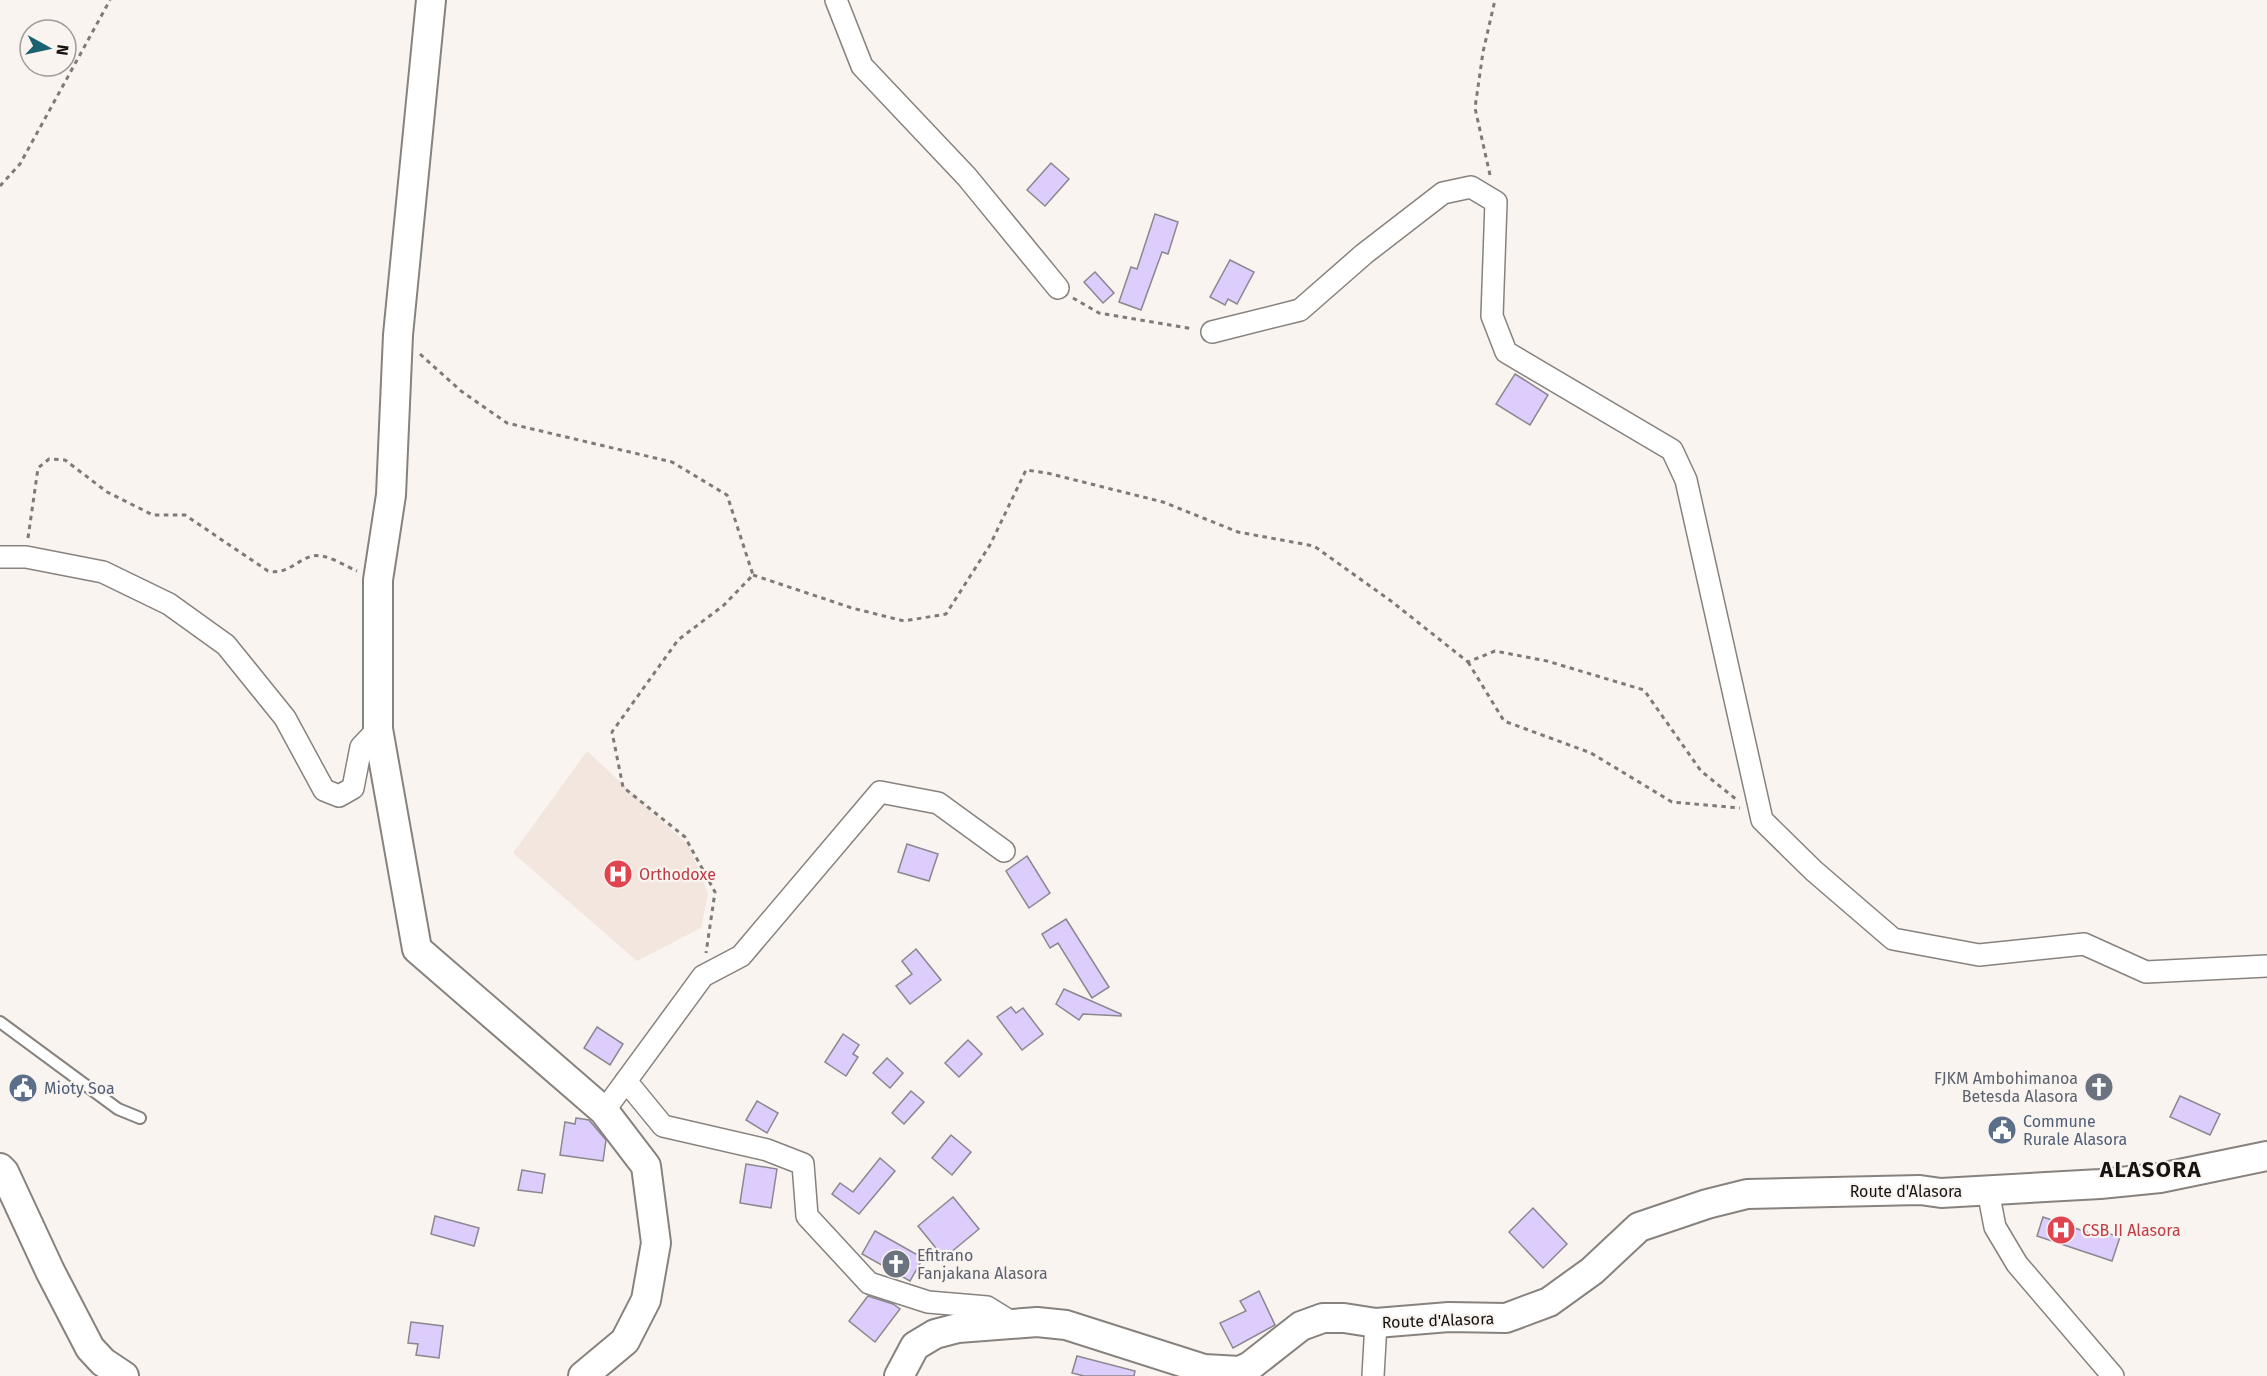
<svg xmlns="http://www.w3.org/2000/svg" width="2267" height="1376" viewBox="0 0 2267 1376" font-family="'Fira Sans',sans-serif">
<rect width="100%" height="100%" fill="#faf4f0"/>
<polygon fill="#f3e6de" points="587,751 689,846 708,894 701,928 637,961 513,853"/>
<g fill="#dccdfd" stroke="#8a888e" stroke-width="1.5">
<polygon points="1051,163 1069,179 1045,206 1027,190"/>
<polygon points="1155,214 1178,222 1168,254 1162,252 1141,310 1119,302 1131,267 1137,269"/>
<polygon points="1230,260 1254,272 1237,304 1228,299 1225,305 1210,297"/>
<polygon points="1095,272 1114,293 1103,303 1084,282"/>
<polygon points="1515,374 1548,395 1530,425 1496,404"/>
<polygon points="907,844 938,854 929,881 898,872"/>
<polygon points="1027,856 1050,893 1029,908 1006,871"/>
<polygon points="1066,919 1109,987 1092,998 1058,943 1050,948 1042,934"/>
<polygon points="916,949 941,980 910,1004 896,986 912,974 902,961"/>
<polygon points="1064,989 1121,1014 1121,1016 1083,1014 1079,1020 1056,1004"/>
<polygon points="1011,1007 1016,1013 1023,1008 1043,1034 1022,1050 997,1017"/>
<polygon points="597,1027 623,1044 610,1065 584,1048"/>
<polygon points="843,1034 859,1045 853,1054 858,1057 846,1076 825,1062"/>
<polygon points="968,1040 982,1054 959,1077 945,1063"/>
<polygon points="887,1058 903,1073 890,1088 873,1073"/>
<polygon points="911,1091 924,1102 904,1124 892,1113"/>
<polygon points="2180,1096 2220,1114 2210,1135 2170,1117"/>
<polygon points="757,1101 778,1113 767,1133 746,1120"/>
<polygon points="576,1118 589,1120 606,1140 603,1161 560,1155 565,1122 575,1124"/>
<polygon points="951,1135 971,1152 952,1175 932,1158"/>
<polygon points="880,1158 895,1171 859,1214 832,1194 840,1183 853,1192"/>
<polygon points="746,1164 777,1169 771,1208 740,1203"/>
<polygon points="522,1170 545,1174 542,1193 518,1190"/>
<polygon points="953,1197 979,1229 944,1258 918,1226"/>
<polygon points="1533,1208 1567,1244 1543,1268 1509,1232"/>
<polygon points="435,1216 479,1228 474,1246 431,1234"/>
<polygon points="2043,1217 2095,1235 2097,1230 2120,1237 2112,1261 2037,1236"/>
<polygon points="875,1231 923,1258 910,1281 862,1254"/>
<polygon points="1259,1291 1275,1325 1233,1348 1220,1323 1246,1311 1240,1301"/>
<polygon points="868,1296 893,1304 900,1309 875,1342 849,1321"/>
<polygon points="411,1322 443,1326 439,1358 416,1355 418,1344 408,1343"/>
<polygon points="1077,1356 1135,1371 1134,1376 1084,1376 1072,1373"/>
</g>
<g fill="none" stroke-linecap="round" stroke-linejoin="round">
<g stroke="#88827e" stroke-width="14">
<polyline id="lane" points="0,1022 118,1109 140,1118"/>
</g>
<g stroke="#88827e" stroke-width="24">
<g id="street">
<polyline points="836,0 862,66 967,177 1058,288"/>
<polyline points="1212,332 1300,310 1364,254 1443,193 1471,187 1496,202 1492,316 1506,352 1672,450 1686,480 1762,820 1814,871 1893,939 1979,955 2084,944 2146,972 2267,966"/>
<polyline points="0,557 26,557 103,572 169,604 226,645 285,718 324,790 339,796 353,788 361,747 378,729"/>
<polyline points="626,1081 663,1126 767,1150 803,1164 807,1216 869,1283 928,1302 987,1307 1013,1323"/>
<polyline points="604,1111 703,976 741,956 880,792 938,803 1004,851"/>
<polyline points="1988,1191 1995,1227 2017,1264 2113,1376"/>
<polyline points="1373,1376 1376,1323"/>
</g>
</g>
<g stroke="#88827e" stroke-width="32">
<g id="secondary">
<polyline points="431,0 398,335 391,495 378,580 378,729 417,949 604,1111 646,1166 656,1243 646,1300 625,1341 583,1376"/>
<polyline points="0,1168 4,1172 50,1271 90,1348 103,1362 124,1376"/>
<polyline points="899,1376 915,1346 935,1334 958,1328 1037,1322 1066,1325 1204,1369 1240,1371 1250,1366 1301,1326 1323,1318 1344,1318 1376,1323 1449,1317 1506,1318 1549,1302 1592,1271 1639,1227 1707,1204 1747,1194 1920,1190 1941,1193 2100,1184 2160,1178 2267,1156"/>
</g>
</g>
<g stroke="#7e7a78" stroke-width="3" stroke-dasharray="4.5 4.5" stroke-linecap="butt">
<polyline points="1490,175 1475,108 1483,52 1495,0"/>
<polyline points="0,186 20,164 110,0"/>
<polyline points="1073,298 1099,313 1193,329"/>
<polyline points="420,354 461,391 507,423 672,462 727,495 753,575 724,605 678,640 612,732 623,787 685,837 715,892 706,953"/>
<path d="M28 538 38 468 49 459 65 460 107 492 153 515H185L268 571C288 575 295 561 312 556 326 553 345 566 357 571"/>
<polyline points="753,575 852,608 904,621 946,614 990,545 1026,470 1047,473 1163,502 1238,532 1314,546 1391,601 1468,662 1495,651 1547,661 1644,690 1701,771 1737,800"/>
<polyline points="1468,662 1504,721 1591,753 1672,802 1740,808"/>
</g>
<use href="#lane" stroke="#fff" stroke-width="10"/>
<use href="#street" stroke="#fff" stroke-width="21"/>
<use href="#secondary" stroke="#fff" stroke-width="28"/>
</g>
<defs>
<g id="hospital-disc" transform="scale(1.5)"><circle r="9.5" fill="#e0444e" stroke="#faf4f0"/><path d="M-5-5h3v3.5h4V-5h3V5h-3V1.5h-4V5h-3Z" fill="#fff"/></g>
<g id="church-disc" transform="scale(1.5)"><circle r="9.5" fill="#6b7280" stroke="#faf4f0"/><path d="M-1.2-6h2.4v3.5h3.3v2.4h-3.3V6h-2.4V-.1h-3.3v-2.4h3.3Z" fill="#fff"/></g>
<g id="civic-disc" transform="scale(1.5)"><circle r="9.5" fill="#5c6f8a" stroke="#faf4f0"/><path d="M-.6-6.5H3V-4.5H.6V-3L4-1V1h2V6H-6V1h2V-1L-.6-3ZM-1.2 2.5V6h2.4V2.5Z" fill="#fff"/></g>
</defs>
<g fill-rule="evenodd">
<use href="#hospital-disc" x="618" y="874"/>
<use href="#church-disc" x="2099" y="1087"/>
<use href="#civic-disc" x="23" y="1088"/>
<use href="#civic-disc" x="2002" y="1130"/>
<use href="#hospital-disc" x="2061" y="1230"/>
<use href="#church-disc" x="896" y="1264"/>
</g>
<g text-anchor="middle" stroke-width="4.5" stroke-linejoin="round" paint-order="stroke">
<g font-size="16" fill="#be3a42" stroke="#faf4f0" text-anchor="start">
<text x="639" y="880">Orthodoxe</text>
<text x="2082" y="1236">CSB II Alasora</text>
</g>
<g font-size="16" fill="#5b616d" stroke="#faf4f0" text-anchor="end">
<text x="2078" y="1084">FJKM Ambohimanoa<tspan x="2078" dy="18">Betesda Alasora</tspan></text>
<text x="917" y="1261" text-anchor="start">Efitrano<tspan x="917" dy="18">Fanjakana Alasora</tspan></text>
</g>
<g font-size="16" fill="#4e5e75" stroke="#faf4f0" text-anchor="start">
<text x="44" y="1094">Mioty Soa</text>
<text x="2023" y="1127">Commune<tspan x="2023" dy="18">Rurale Alasora</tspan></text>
</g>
<g font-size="16" fill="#161413" stroke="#faf4f0">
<text x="1906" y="1197">Route d'Alasora</text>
<text transform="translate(1438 1320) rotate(-2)" y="6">Route d'Alasora</text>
</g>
<g font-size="22" font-weight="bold" letter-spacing="1.5" fill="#161413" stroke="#faf4f0">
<text x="2151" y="1177">ALASORA</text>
</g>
</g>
<g transform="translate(48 48) rotate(98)"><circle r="28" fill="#faf4f0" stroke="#9f9a98" stroke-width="1.5"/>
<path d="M0-4.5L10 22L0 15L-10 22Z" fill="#1a6271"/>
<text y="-9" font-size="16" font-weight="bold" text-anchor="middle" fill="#161413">N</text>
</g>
</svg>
